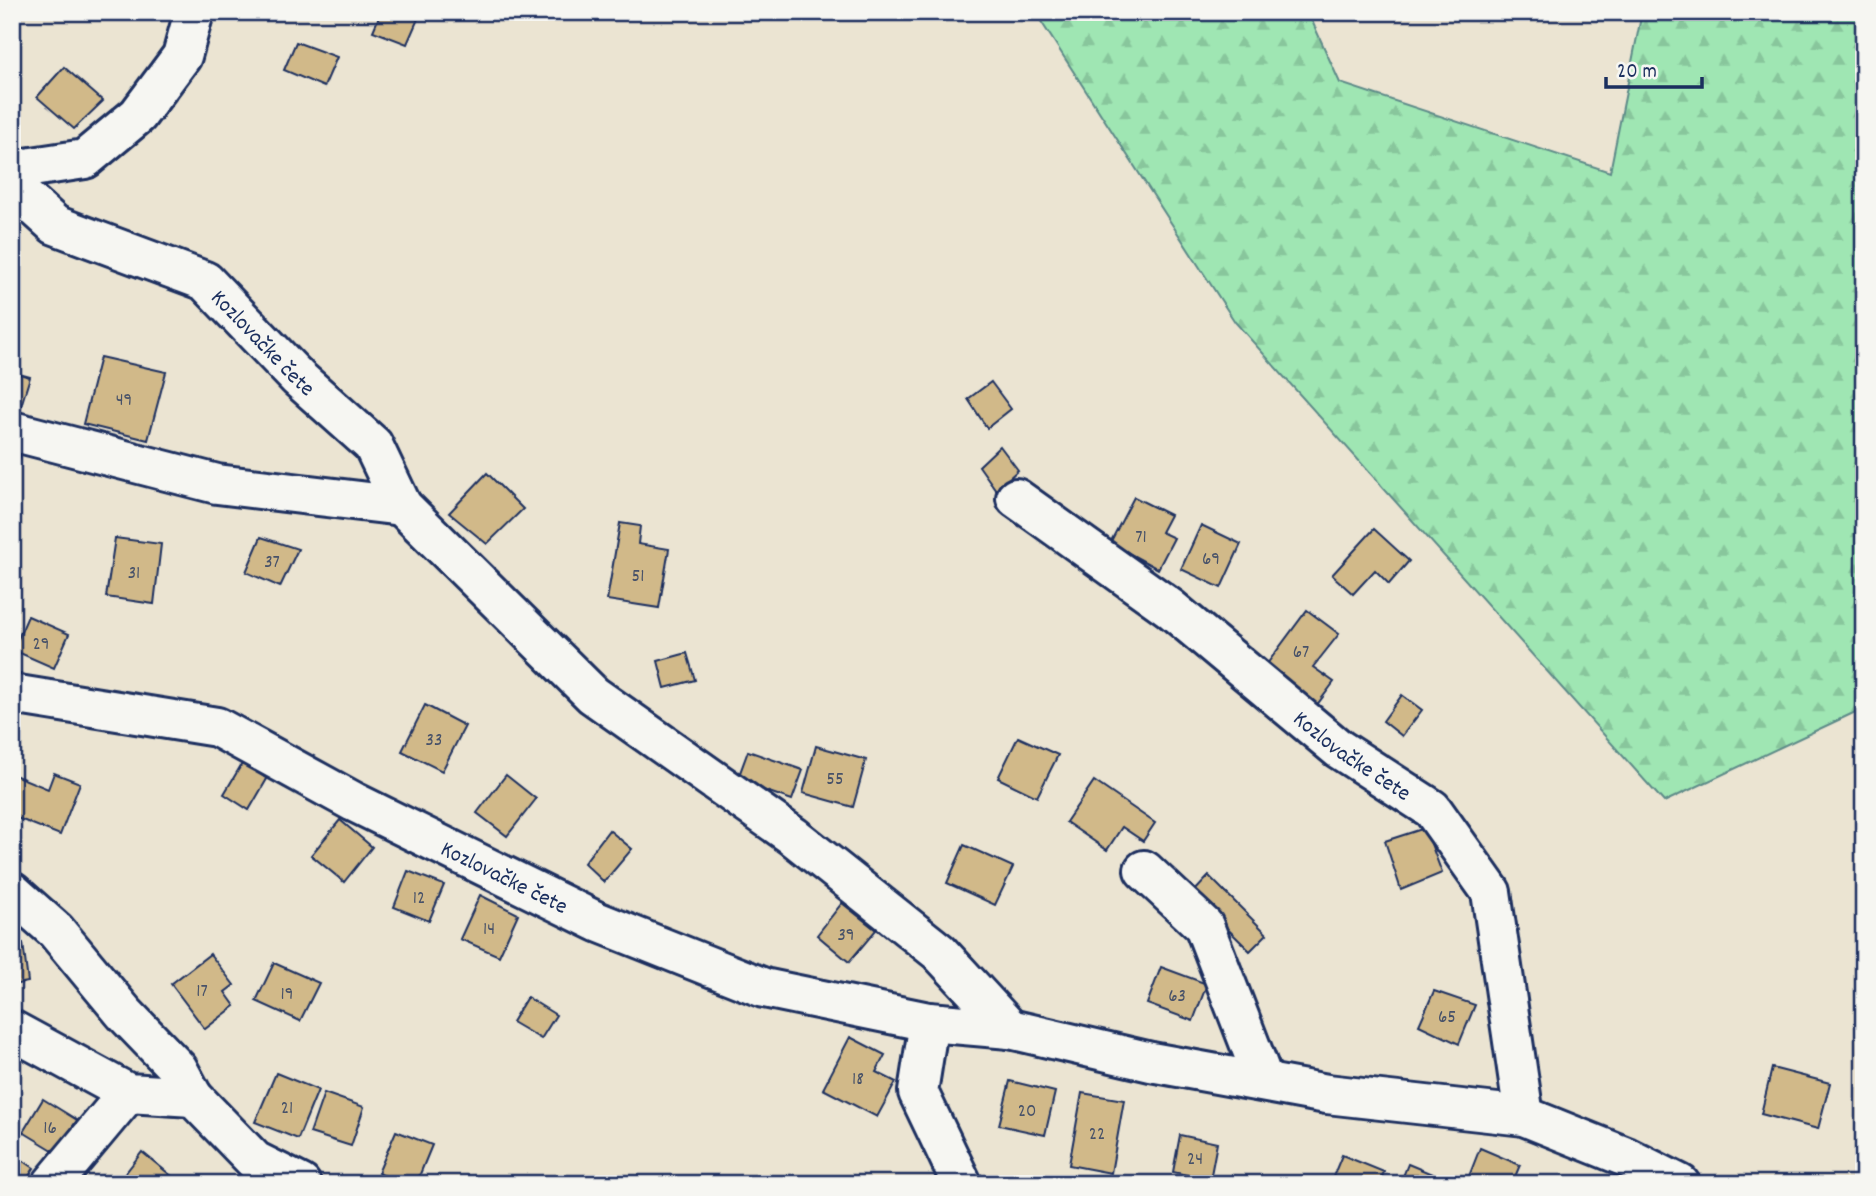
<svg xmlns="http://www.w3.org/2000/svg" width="1876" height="1196" viewBox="0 0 1876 1196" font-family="Dekko,sans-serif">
<defs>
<pattern id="forest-firs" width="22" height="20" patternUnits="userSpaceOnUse" patternTransform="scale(1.75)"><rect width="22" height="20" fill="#9fe6b3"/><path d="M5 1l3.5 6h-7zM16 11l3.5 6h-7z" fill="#88c69c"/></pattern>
</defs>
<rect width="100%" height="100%" fill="#ebe4d2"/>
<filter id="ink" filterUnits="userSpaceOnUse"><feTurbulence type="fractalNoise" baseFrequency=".0143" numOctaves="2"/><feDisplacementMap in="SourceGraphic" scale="14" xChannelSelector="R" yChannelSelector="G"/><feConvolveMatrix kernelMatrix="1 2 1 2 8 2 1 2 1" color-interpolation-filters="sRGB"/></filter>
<g filter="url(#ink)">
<polygon fill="url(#forest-firs)" stroke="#5d8a88" stroke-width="2" points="1035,12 1308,12 1340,83 1610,172 1642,12 1864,12 1864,708 1664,802 1235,322"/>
<g fill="#d1b989" stroke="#1b2f5e" stroke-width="2">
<polygon points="381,12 421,12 407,44 373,31"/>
<polygon points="296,42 337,57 324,87 284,70"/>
<polygon points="64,67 103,101 74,129 37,97"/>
<polygon points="100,357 166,372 148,440 83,424"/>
<polygon points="12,372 30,377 20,409 12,407"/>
<polygon points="991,382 1011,409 987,428 968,399"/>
<polygon points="1000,446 1018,470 996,490 979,466"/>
<polygon points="12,451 21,454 12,480"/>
<polygon points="487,473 523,509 487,544 449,513"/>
<polygon points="1134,497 1170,515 1161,532 1174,538 1158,569 1110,543"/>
<polygon points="620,523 640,526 638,544 669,549 659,608 607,600"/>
<polygon points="1201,525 1241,544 1221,588 1181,569"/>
<polygon points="1374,529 1409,561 1389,584 1375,570 1353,594 1332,575"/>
<polygon points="261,537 298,549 280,587 246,572"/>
<polygon points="115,538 161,544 154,604 106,597"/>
<polygon points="1307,610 1339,634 1313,667 1334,682 1316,706 1264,668"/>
<polygon points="28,616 69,634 54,668 13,650"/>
<polygon points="687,653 695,680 665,688 658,661"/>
<polygon points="1402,695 1422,710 1402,736 1383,721"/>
<polygon points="425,705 465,726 442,771 402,751"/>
<polygon points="1018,737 1058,755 1037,797 998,778"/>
<polygon points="816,746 866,760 853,807 803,793"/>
<polygon points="748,751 803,770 792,800 737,781"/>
<polygon points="243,762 267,779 249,810 224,794"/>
<polygon points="54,773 80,783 60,835 12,816 12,774 48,789"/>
<polygon points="506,775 536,799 507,836 477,813"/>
<polygon points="1094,781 1155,823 1143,841 1122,827 1107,850 1066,822"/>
<polygon points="340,820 372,847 344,882 311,855"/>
<polygon points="1425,828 1442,873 1401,890 1385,841"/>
<polygon points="609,830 632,849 604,882 584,863"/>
<polygon points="964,845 1013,867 995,905 947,883"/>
<polygon points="408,871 444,885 429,921 394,907"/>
<polygon points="1209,876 1267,934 1250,951 1192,894"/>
<polygon points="480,895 518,914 499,956 460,939"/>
<polygon points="842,903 876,930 849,962 817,935"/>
<polygon points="23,943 28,982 12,985 12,944"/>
<polygon points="210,954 234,985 225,992 235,1006 205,1029 171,984"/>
<polygon points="274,963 319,983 300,1021 256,1001"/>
<polygon points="1161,967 1207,984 1193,1021 1147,1004"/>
<polygon points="1434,991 1475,1005 1459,1044 1419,1025"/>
<polygon points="527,997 556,1015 541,1039 512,1022"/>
<polygon points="850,1037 885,1055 876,1072 896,1082 877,1117 823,1089"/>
<polygon points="1772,1068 1830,1083 1818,1129 1761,1114"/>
<polygon points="276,1073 318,1090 298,1139 255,1122"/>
<polygon points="1010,1081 1055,1092 1045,1135 999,1125"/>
<polygon points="324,1093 364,1107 351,1146 310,1133"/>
<polygon points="1082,1093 1124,1100 1111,1173 1069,1165"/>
<polygon points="43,1099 77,1120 56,1152 23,1132"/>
<polygon points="396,1131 432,1145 416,1184 405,1184 378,1173"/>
<polygon points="1180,1135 1217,1143 1210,1180 1173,1172"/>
<polygon points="1480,1148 1520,1165 1512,1184 1466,1184"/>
<polygon points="142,1152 174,1178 169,1184 117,1184"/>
<polygon points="12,1153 34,1168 24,1184 12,1184"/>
<polygon points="1342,1155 1384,1172 1379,1184 1330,1184"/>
<polygon points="1408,1164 1437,1176 1434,1184 1400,1184"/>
</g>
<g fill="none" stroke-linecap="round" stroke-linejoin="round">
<g stroke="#1b2f5e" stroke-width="44">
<g id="minor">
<polyline points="12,170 85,159 138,115 182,56 194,12"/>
<path id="s1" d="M12 186 55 225 205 281 298 378 373 445 402 506 217 484 12 431"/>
<path id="s2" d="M1016 498 1170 608 1339 749 1432 809 1491 892 1524 1116"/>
<polyline points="402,506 593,695 793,836 939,952 1010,1029"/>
<path id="s3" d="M12 694 217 727 354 802 598 922 764 988 929 1022 1010 1029 1151 1062 1327 1094 1524 1116 1626 1157 1680 1184"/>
<polyline points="1144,870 1204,926 1264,1081"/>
<polyline points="12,892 56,931 124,1013 178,1069 193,1097"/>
<polyline points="929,1022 918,1092 962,1184"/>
<polyline points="12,1030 128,1093 193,1097 255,1161 301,1184"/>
<polyline points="52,1184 128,1093"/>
</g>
</g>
<use href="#minor" stroke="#f6f6f2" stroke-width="38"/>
</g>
</g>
<g text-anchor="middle" stroke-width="5" stroke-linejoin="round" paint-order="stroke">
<g font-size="19" fill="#485269">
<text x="124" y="405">49</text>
<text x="1141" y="542">71</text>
<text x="1211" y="564">69</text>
<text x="272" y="567">37</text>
<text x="134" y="578">31</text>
<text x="638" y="581">51</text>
<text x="41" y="649">29</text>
<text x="1301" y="657">67</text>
<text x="434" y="745">33</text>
<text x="835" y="784">55</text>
<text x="419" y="903">12</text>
<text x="489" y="934">14</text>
<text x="846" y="940">39</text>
<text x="202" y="996">17</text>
<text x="287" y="999">19</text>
<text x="1177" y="1001">63</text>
<text x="1447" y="1022">65</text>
<text x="858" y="1084">18</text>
<text x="287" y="1113">21</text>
<text x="1027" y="1116">20</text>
<text x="50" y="1133">16</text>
<text x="1097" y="1139">22</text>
<text x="1195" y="1164">24</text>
</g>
<g font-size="23" fill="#1b2f5e" stroke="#f6f6f2">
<text dy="8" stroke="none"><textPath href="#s1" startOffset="303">Kozlovačke čete</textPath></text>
<text dy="8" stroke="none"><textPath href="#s2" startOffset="424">Kozlovačke čete</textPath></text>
<text dy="8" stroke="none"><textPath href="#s3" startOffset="532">Kozlovačke čete</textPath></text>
</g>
</g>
<rect width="1876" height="1196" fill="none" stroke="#f6f6f2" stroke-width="42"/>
<rect x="21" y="21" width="1834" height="1154" fill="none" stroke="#1b2f5e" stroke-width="2.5" filter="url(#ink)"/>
<path d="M1606 77v10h96v-10" fill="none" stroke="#1b2f5e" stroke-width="3.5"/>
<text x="1617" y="77" font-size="21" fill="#1b2f5e" stroke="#f6f6f2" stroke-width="5" paint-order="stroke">20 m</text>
</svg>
